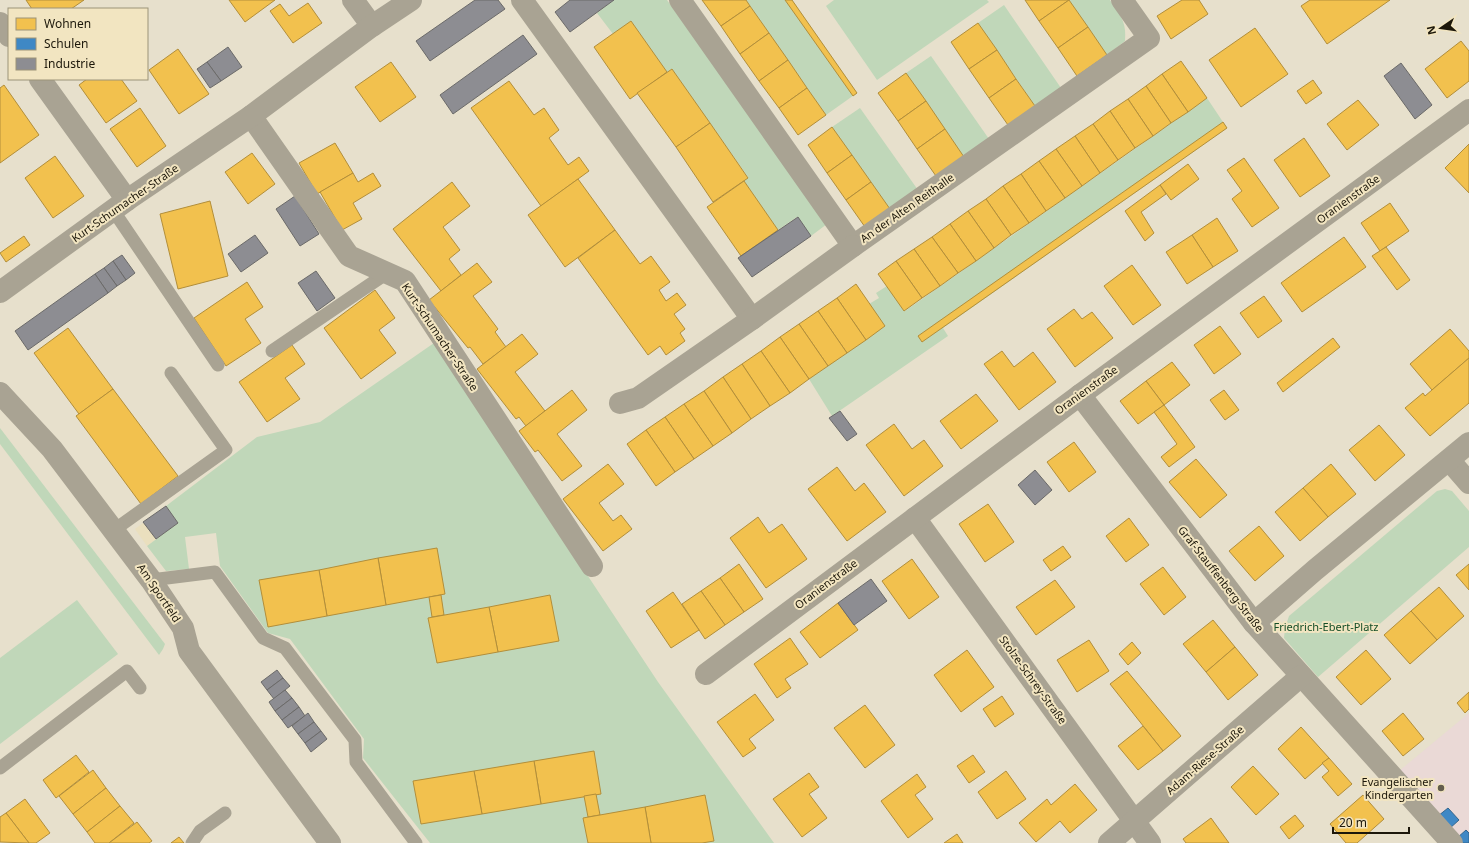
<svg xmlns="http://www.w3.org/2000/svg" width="1469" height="843" viewBox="0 0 1469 843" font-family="'Noto Sans',sans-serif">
<rect width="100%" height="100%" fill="#e7e0cc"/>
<polygon fill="#eadfbe" points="166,506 178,523 147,546 135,529"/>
<polygon fill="#ead9d6" points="1469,713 1469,843 1462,843 1399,771"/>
<g fill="#c0d7b9">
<polygon points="614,0 667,0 827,224 811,236 797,217 778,230 744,181 748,177 672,69 667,72 631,21 613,34 597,13"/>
<polygon points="746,0 792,0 857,93 826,115"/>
<polygon points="834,0 987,0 989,2 877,80 826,6"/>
<path d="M1069 0H1110C1120 15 1127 22 1125 41L1107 55Z"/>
<polygon points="1004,5 1061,88 1035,106 978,23"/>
<polygon points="931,56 989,139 964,157 906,73"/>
<polygon points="1207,98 1227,128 943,328 948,336 832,416 809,379 885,326 869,304 879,298 876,293 887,286 905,311"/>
<polygon points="860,108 918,190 890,209 832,127"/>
<polygon points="434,343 658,682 774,843 430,843 363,758 364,739 290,639 268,633 220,566 216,533 185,537 189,569 166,571 147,546 178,523 166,506 257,437 320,422"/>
<polygon points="0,428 165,644 163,649 159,655 0,444"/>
<polygon points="1445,489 1452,491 1469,511 1469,547 1318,677 1284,638 1285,628 1289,616 1437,491"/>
<polygon points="77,600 118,654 0,744 0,658"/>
</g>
<g fill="#f2c14e" stroke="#b28e3a">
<polygon points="26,0 84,0 71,9 32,9"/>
<polygon points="229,0 275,0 245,22"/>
<polygon points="702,0 746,0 750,6 721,26"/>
<polygon points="785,0 792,0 857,93 853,96"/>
<polygon points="1025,0 1069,0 1039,21"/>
<polygon points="1069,0 1088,27 1058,48 1039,21"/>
<polygon points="1182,0 1199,0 1208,14 1171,39 1157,16"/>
<polygon points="1310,0 1390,0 1327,44 1301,6"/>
<polygon points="308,3 322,23 293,43 270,11 280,4 289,16"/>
<polygon points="750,6 769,33 740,54 721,26"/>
<polygon points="631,21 667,72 630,99 594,47"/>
<polygon points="978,23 997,50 969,69 951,42"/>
<polygon points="1088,27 1107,55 1077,76 1058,48"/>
<polygon points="1255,28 1288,74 1241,107 1209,60"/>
<polygon points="769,33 788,60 759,81 740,54"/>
<polygon points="1461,41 1469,51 1469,81 1447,98 1425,69"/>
<polygon points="178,49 209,94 179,114 149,70"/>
<polygon points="997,50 1016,79 989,98 969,69"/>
<polygon points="788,60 807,88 779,108 759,81"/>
<polygon points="1181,61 1207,98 1188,112 1162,74"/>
<polygon points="391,62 416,97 380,122 355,87"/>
<polygon points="672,69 710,123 676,147 637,93"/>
<polygon points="906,73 926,101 898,121 878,93"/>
<polygon points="1162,74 1188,112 1171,123 1146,86"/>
<polygon points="87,79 121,79 137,101 106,123 79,85"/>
<polygon points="1016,79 1035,106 1008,125 989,98"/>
<polygon points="1313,80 1322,93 1306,104 1297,91"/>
<polygon points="509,81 534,115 544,108 559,130 549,138 568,165 579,157 589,171 541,206 471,108"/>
<polygon points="4,85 39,135 0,163 0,88"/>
<polygon points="1146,86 1171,123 1153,136 1128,99"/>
<polygon points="807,88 826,115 798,135 779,108"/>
<polygon points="1128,99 1153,136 1135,148 1110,111"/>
<polygon points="1358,100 1379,125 1347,150 1327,124"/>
<polygon points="926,101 945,129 917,149 898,121"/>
<polygon points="140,108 166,146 137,167 110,129"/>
<polygon points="1110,111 1135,148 1118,160 1093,124"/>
<polygon points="1223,122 1227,128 922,342 918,336"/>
<polygon points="710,123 748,178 713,202 676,147"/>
<polygon points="1093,124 1118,160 1100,173 1075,136"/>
<polygon points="832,127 852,155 827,173 808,145"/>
<polygon points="945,129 964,157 936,176 917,149"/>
<polygon points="1075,136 1100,173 1082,186 1056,149"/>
<polygon points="1304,138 1330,176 1300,197 1274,160"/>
<polygon points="335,143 353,173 317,194 299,163"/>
<polygon points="1469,144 1469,193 1445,168"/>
<polygon points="1056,149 1082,186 1065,198 1039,161"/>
<polygon points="252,153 275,184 248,204 225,172"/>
<polygon points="852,155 871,182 846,200 827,173"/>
<polygon points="55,156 84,196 53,218 25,178"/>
<polygon points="1244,158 1279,208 1252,227 1232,199 1242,191 1227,170"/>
<polygon points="1039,161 1065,198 1046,211 1021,174"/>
<polygon points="1188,164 1199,179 1171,200 1160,185"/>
<polygon points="353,173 358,182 373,173 381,186 353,203 362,219 342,230 320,192"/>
<polygon points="1021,174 1046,211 1029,223 1003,186"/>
<polygon points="578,179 615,230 565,267 528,215"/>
<polygon points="744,181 778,230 741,256 707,207"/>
<polygon points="452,182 470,206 443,227 460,250 449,259 461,275 441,291 393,229"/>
<polygon points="871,182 890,209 865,227 846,200"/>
<polygon points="1160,185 1166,194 1141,212 1154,233 1145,241 1125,211"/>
<polygon points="1003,186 1029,223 1011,235 986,199"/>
<polygon points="986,199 1011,235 994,248 968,211"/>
<polygon points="210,201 228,276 178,289 160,214"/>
<polygon points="1390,203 1409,231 1380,251 1361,223"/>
<polygon points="968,211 994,248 976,261 950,224"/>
<polygon points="1217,218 1238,251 1213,267 1192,235"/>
<polygon points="950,224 976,261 958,273 932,237"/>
<polygon points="615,230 640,264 651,256 670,282 659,290 666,301 677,293 686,305 674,314 685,329 680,333 685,341 666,355 660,346 648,355 578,258"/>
<polygon points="1192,235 1213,267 1187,284 1166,252"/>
<polygon points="24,236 30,245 6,262 0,253"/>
<polygon points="932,237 958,273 940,286 914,249"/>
<polygon points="1344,237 1366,267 1302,312 1281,283"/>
<polygon points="1386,247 1410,280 1397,290 1372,256"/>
<polygon points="914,249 940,286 922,298 896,261"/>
<polygon points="896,261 922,298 904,311 878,274"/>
<polygon points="477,263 492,282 473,296 498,329 495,332 506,347 483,364 470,347 468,348 429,300"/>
<polygon points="1132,265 1161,305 1133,325 1104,286"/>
<polygon points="247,282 263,307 245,319 261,343 226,366 194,318"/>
<polygon points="856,284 885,326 866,340 837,298"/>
<polygon points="375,290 395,318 379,330 396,353 361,379 324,328"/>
<polygon points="1264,296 1282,321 1258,338 1240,313"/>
<polygon points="837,298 866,340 847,353 818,311"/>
<polygon points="1074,309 1082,319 1092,312 1113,338 1075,367 1047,329"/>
<polygon points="818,311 847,353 828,366 799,324"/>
<polygon points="799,324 828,366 809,379 780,337"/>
<polygon points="1220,326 1241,354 1214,374 1194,345"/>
<polygon points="68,328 113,389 79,414 34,353"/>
<polygon points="1450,329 1469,351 1469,358 1432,390 1410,364"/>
<polygon points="522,334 538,354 515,372 545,411 526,426 519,417 516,419 477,369"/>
<polygon points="780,337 809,379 790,393 761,351"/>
<polygon points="1333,338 1340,347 1283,392 1277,383"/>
<polygon points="292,345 305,364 285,378 300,399 267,422 239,382"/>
<polygon points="761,351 790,393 770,406 742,364"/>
<polygon points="1002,351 1014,367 1033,352 1056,382 1019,410 984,364"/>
<polygon points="1469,358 1469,403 1430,436 1405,408 1423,393 1425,396"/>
<polygon points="1172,362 1190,385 1164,405 1146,381"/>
<polygon points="742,364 770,406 751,419 723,377"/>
<polygon points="723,377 751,419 732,433 704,391"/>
<polygon points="1146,381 1164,405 1138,424 1120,401"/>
<polygon points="113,389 178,476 141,504 76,416"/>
<polygon points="572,390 587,410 557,434 582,466 562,481 538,450 535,452 519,431"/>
<polygon points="1224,390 1239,410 1225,420 1210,400"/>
<polygon points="704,391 732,433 713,446 684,404"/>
<polygon points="976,394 998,421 961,449 940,421"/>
<polygon points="684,404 713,446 694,459 665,417"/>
<polygon points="1164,405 1195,447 1169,467 1161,457 1177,444 1154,412"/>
<polygon points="665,417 694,459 675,472 646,430"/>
<polygon points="894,424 912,449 924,440 943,466 904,496 866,445"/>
<polygon points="1379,425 1405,455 1375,481 1349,450"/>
<polygon points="646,430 675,472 656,486 627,444"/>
<polygon points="1074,442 1096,472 1069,492 1047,462"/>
<polygon points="1196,459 1227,495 1200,518 1169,482"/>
<polygon points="608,464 624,484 599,503 613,521 621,515 632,529 603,551 563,499"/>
<polygon points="1331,464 1356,494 1328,517 1303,488"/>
<polygon points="837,467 855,491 864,483 886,512 847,541 808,489"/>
<polygon points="1303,488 1328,517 1300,541 1275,512"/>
<polygon points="988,504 1014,542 985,562 959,524"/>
<polygon points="758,517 769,533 782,524 807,559 766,588 730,538"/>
<polygon points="1129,518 1149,545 1126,562 1106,536"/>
<polygon points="1259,526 1284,556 1255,581 1229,551"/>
<polygon points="1063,546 1071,557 1051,571 1043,560"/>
<polygon points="437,548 445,594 386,605 378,558"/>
<polygon points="378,558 386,605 327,616 319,570"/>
<polygon points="912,559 939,597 909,619 882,581"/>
<polygon points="739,564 763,599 744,612 720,578"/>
<polygon points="1469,564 1469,590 1456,575"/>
<polygon points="1163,567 1186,597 1164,615 1140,584"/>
<polygon points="319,570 327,616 268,627 259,580"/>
<polygon points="720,578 744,612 725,625 701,591"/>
<polygon points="1055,580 1075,607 1036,635 1016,607"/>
<polygon points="1439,587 1464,616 1437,640 1411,611"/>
<polygon points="701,591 725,625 705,639 682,604"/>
<polygon points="673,592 699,630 671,648 646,611"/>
<polygon points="441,595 444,615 432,617 429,597"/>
<polygon points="550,595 559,641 498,652 489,607"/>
<polygon points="838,603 858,630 820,658 800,632"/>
<polygon points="489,607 498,652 437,663 428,618"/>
<polygon points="1411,611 1437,640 1410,664 1384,635"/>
<polygon points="1213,620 1235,647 1206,672 1183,644"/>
<polygon points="790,638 808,664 785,679 791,688 777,698 754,664"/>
<polygon points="1089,640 1109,671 1077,692 1057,660"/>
<polygon points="1132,642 1141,653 1128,665 1119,654"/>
<polygon points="1235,647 1258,675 1228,700 1206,672"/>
<polygon points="967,650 994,687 961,712 934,675"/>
<polygon points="1366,650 1391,679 1361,705 1336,677"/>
<polygon points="1127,671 1181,736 1163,751 1110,684"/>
<polygon points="1469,692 1469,709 1465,713 1457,703"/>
<polygon points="755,694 774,720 749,739 756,748 743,757 717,722"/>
<polygon points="1002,696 1014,714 995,727 983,709"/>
<polygon points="865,705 895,745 865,768 834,728"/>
<polygon points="1403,713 1424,739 1403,756 1382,731"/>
<polygon points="1143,726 1163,751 1138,770 1118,746"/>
<polygon points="1301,727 1329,758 1305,779 1278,749"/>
<polygon points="594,751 601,794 541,804 534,761"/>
<polygon points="76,755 89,772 56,798 43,780"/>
<polygon points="973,755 985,772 969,783 957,766"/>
<polygon points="1329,758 1352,784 1338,796 1322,777 1329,771 1322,763"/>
<polygon points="534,761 541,804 482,814 474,771"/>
<polygon points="1253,766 1279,794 1256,815 1231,787"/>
<polygon points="93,770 106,788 73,814 59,796"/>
<polygon points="474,771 482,814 421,824 413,781"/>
<polygon points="1006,771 1026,799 997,819 978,792"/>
<polygon points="809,773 819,787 809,794 827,818 802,837 773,799"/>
<polygon points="917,774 926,787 915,795 933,819 908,838 881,801"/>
<polygon points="1075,784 1097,810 1070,833 1060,821 1036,842 1019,823 1047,799 1051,805"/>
<polygon points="106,788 120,806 87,832 73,814"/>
<polygon points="596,794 600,815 588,817 584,796"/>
<polygon points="705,795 714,841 702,843 651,843 645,807"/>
<polygon points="1363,795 1384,819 1357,843 1346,843 1330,824"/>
<polygon points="25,799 50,833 36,843 29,843 6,813"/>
<polygon points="120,806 134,823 109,843 95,843 87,832"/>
<polygon points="645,807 651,843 588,843 583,818"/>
<polygon points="6,813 29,843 0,842 0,817"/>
<polygon points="1295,815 1304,826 1289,839 1280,827"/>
<polygon points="1211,818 1229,843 1186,843 1183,839"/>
<polygon points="137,822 152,841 149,843 109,843"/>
<polygon points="957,834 963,843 944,843"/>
<polygon points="179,837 184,843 171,843"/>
</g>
<g fill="#3f88c5" stroke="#34668d">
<polygon points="1448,808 1459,820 1449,829 1438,816"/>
<polygon points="1466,830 1469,833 1469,843 1462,843 1457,838"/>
</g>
<g fill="#8d8d92" stroke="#6b6a69">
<polygon points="475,0 498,0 505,9 430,61 416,41"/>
<polygon points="570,0 614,0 570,32 555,12"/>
<polygon points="523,35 537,54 453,114 440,95"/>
<polygon points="228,47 242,67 221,81 207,62"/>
<polygon points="207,62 221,81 210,88 197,69"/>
<polygon points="1401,63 1432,105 1415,119 1384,76"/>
<polygon points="295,196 319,234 300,246 276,209"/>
<polygon points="798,217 811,236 752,277 738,258"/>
<polygon points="255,235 268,253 241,272 228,254"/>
<polygon points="122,255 135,273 126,280 113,261"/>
<polygon points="113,261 126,280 117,286 104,268"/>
<polygon points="104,268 117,286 108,293 95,274"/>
<polygon points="316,271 335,298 317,311 298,283"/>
<polygon points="95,274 108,293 28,350 15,331"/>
<polygon points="840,411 857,434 847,441 829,418"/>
<polygon points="1035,470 1052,490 1035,505 1018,485"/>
<polygon points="166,506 178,523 156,539 143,522"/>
<polygon points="871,579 887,601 854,625 838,603"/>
<polygon points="277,670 283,678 267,690 261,682"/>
<polygon points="283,678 290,686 274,699 267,690"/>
<polygon points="285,690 292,698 275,711 269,702"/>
<polygon points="292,698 299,707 282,720 275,711"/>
<polygon points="299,707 305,716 288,728 282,720"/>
<polygon points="308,713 314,722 298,734 292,726"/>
<polygon points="314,722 321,731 305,743 298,734"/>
<polygon points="321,731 327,739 311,752 305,743"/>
</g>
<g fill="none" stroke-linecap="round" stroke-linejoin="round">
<g stroke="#a9a393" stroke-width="13">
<polyline points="113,210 218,365"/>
<polyline points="272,351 387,273"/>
<polyline points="114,530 226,450 171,373"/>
<polyline points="151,580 215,572 263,638 285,648 355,740 356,762 416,843"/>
<polyline points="0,768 127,671 140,688"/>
<polyline points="192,843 200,831 225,813"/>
</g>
<g stroke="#a9a393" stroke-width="22">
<polyline points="353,0 372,26"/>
<polyline points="522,0 752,319"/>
<polyline points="680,0 853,246 1149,38 1122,0"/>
<polyline points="0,23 9,36"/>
<polyline points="40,79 127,200"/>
<polyline points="251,116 349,256 405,281 592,566"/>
<polyline points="0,292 127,200 251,116 372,26 411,0"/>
<polyline points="0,393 52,449 151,580 183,628 189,651 330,843"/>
<polyline points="1080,395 1254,623 1452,843"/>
<polyline points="620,403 638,398 752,319 853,246"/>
<polyline points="1449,460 1469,483"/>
<polyline points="915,518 1150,843"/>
<polyline points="1254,623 1315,570 1469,443"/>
<polyline points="706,674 1080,395 1469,110"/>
<polyline points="1109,843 1301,676"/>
</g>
</g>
<circle fill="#635d4e" stroke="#f2e5c1" stroke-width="1.5" cx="1441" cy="788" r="4"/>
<g text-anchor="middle" stroke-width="4" stroke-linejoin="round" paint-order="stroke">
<g font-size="11" fill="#1c170a" stroke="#f2e5c1">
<text transform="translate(1348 199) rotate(-36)" y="4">Oranienstraße</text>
<text transform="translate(125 203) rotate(-35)" y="4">Kurt-Schumacher-Straße</text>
<text transform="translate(907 208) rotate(-35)" y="4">An der Alten Reithalle</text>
<text transform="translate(440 337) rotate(56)" y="4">Kurt-Schumacher-Straße</text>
<text transform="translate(1086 390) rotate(-36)" y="4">Oranienstraße</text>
<text transform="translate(1221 579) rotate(52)" y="4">Graf-Stauffenberg-Straße</text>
<text transform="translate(826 584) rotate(-37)" y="4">Oranienstraße</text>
<text transform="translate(159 593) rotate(56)" y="4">Am Sportfeld</text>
<text transform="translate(1033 680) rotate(54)" y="4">Stolze-Schrey-Straße</text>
<text transform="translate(1205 760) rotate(-41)" y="4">Adam-Riese-Straße</text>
</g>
<g font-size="11" fill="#144e27" stroke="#f2e5c1">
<text x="1326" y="631">Friedrich-Ebert-Platz</text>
</g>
<g font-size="11" fill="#1c170a" stroke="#f2e5c1" text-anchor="end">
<text x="1433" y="786">Evangelischer<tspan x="1433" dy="13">Kindergarten</tspan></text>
</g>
</g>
<rect x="8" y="8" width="140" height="72" fill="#f2e5c1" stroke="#9c9378"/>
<rect x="16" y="18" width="20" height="12" fill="#f2c14e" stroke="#9c9378"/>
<text x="44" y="28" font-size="12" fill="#1c170a">Wohnen</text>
<rect x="16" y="38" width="20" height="12" fill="#3f88c5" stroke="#9c9378"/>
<text x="44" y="48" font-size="12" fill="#1c170a">Schulen</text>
<rect x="16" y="58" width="20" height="12" fill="#8d8d92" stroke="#9c9378"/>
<text x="44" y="68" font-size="12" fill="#1c170a">Industrie</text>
<g transform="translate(1441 28) rotate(257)" stroke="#f2e5c1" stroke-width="3" paint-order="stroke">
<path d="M0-3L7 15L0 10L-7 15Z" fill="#1c170a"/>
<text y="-6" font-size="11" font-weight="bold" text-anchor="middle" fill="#1c170a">N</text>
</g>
<path d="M1333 827v6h76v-6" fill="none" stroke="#1c170a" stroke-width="2"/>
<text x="1339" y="827" font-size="12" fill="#1c170a" stroke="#f2e5c1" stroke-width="3" paint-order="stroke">20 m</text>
</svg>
